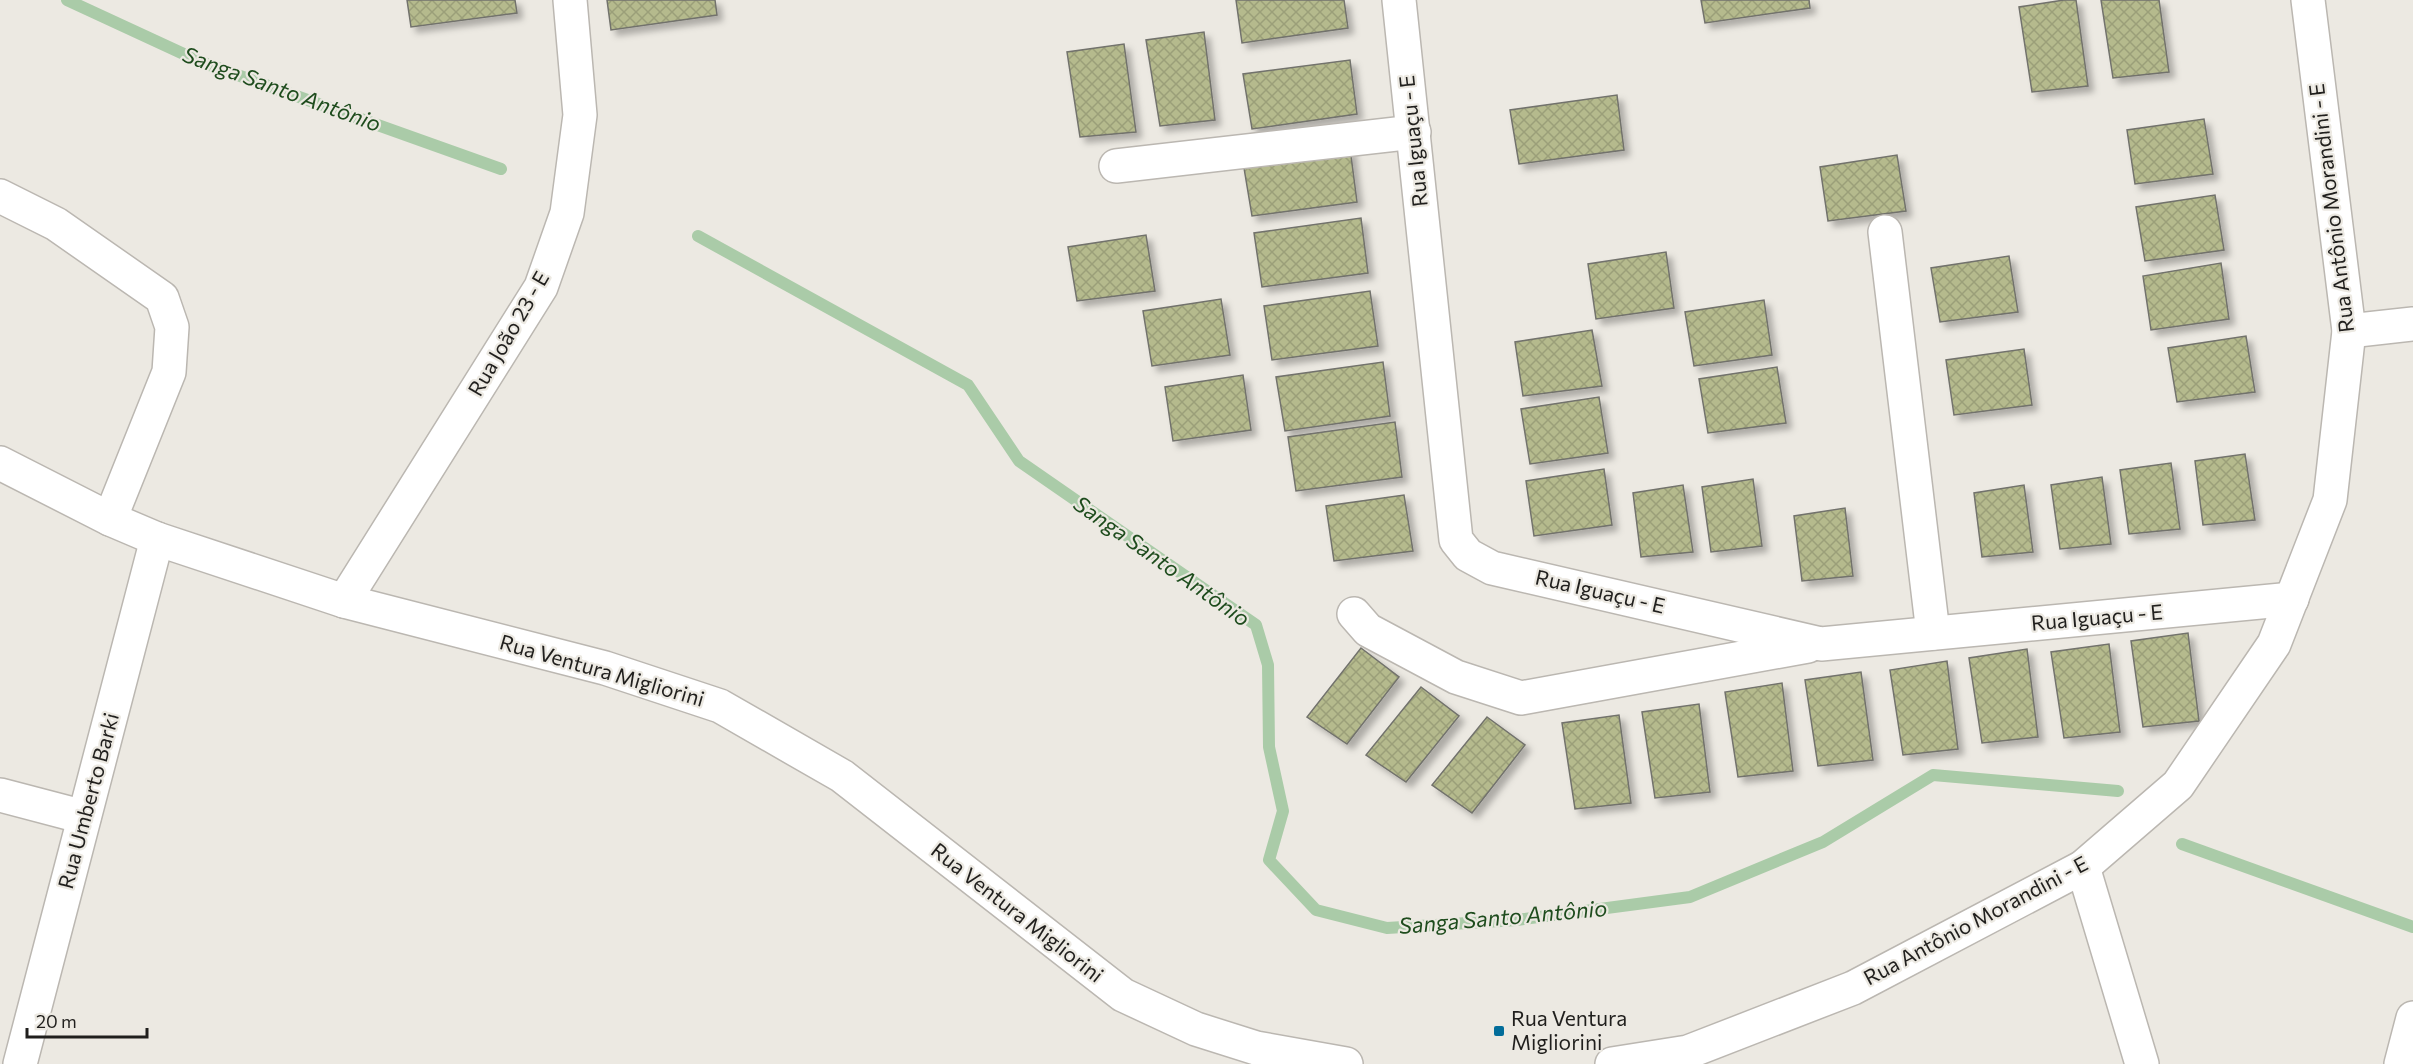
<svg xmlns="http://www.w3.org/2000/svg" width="2413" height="1064" viewBox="0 0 2413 1064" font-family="Commissioner,sans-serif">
<defs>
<pattern id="building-cross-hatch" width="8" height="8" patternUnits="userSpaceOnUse" patternTransform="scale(1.5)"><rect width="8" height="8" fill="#b5ba8d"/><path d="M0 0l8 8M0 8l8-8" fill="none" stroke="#9b9f79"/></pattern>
<filter id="shadow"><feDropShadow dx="5.5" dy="5.5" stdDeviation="3" flood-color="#0004"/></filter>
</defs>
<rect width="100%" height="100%" fill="#ece9e2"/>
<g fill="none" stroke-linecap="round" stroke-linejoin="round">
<g stroke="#aacba8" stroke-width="12">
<polyline points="67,0 201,62 501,169"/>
<polyline points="698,236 968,385 1019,461 1256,625 1268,665 1269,747 1283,811 1269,860 1316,910 1387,928 1517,920 1690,897 1823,842 1933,775 2118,791"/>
<polyline points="2182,844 2413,927"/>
</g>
</g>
<g fill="url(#building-cross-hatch)" stroke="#72726c" stroke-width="1.5" filter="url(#shadow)">
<polygon points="407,0 515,0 517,13 411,27"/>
<polygon points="607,0 715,0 717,15 611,30"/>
<polygon points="1236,0 1344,0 1348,28 1242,43"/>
<polygon points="1701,0 1809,0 1810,8 1705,23"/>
<polygon points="2064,0 2076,0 2088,86 2032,92 2019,7"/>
<polygon points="2101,0 2159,0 2169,72 2113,78"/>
<polygon points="1204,32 1215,120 1160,126 1146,40"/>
<polygon points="1124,44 1136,132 1080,137 1067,52"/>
<polygon points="1350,60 1357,114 1252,129 1243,74"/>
<polygon points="1617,95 1624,150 1519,164 1510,110"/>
<polygon points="2204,119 2213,174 2135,184 2127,130"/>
<polygon points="1350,148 1357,202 1252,216 1243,162"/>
<polygon points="1897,155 1906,211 1828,221 1820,167"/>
<polygon points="2215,195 2224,250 2145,261 2136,207"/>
<polygon points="1361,218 1368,273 1262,287 1254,233"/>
<polygon points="1146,235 1155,291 1077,301 1068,247"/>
<polygon points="1666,252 1674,308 1596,319 1588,264"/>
<polygon points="2009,256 2018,312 1940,322 1931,268"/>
<polygon points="2221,263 2229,319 2151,330 2143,276"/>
<polygon points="1370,291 1378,346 1272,360 1264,306"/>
<polygon points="1221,299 1230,355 1152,366 1143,311"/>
<polygon points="1764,300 1772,355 1694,366 1685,312"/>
<polygon points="1592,330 1602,386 1523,396 1515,342"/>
<polygon points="2246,336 2255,392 2177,402 2168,348"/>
<polygon points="2024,349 2032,405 1954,415 1946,360"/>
<polygon points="1383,362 1390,416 1285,431 1276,377"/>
<polygon points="1777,367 1786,423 1708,433 1699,379"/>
<polygon points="1243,375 1251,430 1173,441 1165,387"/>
<polygon points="1599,397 1608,453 1530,464 1521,409"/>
<polygon points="1395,422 1402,477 1296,491 1288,437"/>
<polygon points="2245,454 2255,520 2203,525 2195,461"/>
<polygon points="2171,463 2180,529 2129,534 2120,470"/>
<polygon points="1604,469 1612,525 1534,536 1526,481"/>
<polygon points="2102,477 2111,544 2060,549 2051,485"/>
<polygon points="1753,479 1762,546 1711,552 1702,487"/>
<polygon points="1683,485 1693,552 1641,557 1633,493"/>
<polygon points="2024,485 2033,552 1982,557 1974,493"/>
<polygon points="1404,495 1413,551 1334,561 1326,506"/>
<polygon points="1845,508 1853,576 1802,581 1794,516"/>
<polygon points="2188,633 2199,721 2143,727 2131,641"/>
<polygon points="2109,644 2120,732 2064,738 2051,652"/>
<polygon points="1361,648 1399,677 1347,744 1307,717"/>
<polygon points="2027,649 2038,737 1982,743 1969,658"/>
<polygon points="1947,661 1958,749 1903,755 1890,670"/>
<polygon points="1861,672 1873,760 1818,766 1805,680"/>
<polygon points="1782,683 1793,771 1738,777 1725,692"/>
<polygon points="1421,687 1459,716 1406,782 1366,755"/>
<polygon points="1699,704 1710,792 1655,798 1642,712"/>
<polygon points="1619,715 1631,803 1575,809 1562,723"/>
<polygon points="1487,717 1525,745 1472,813 1432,785"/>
</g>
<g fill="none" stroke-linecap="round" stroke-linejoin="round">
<g stroke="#bbb7b1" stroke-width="36">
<g id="minor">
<polyline points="1399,0 1456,540 1468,555 1492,568 1821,644 2292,599"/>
<polyline points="1116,166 1414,132"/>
<polyline points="0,196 56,224 162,298 172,327 169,372 110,519"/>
<polyline points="1885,232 1933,633"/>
<polyline points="2349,331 2413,324"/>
<polyline points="0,463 110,519 157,539 344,601 605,668 720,706 842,776 1123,995 1196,1029 1256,1048 1346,1064"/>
<polyline points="344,601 541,287 567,213 580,115 570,0"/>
<polyline points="1354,614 1368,630 1456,677 1521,698 1808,646"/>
<polyline points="0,795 84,817"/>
<polyline points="2083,867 2142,1064"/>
<polyline points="20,1064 157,539"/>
<polyline points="1612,1064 1688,1052 1853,988 2083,867 2178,785 2274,644 2330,500 2349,331 2308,0"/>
<polyline points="2401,1064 2413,1018"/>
</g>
</g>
<use href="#minor" stroke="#fff" stroke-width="33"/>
</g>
<rect fill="#026d9a" stroke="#ece9e2" stroke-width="2" x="1493" y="1025" width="12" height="12" rx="3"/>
<g text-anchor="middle" stroke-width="4.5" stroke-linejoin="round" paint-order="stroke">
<g font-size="21" fill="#201f1d" stroke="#ece9e2">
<text transform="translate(1414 141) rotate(-96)" y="7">Rua Iguaçu - E</text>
<text transform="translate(2332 208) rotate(-97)" y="7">Rua Antônio Morandini - E</text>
<text transform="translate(509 334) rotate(-60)" y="7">Rua João 23 - E</text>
<text transform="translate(1600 592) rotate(13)" y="7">Rua Iguaçu - E</text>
<text transform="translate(2097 618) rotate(-5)" y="7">Rua Iguaçu - E</text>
<text transform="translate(602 671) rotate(16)" y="7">Rua Ventura Migliorini</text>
<text transform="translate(89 801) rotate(-75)" y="7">Rua Umberto Barki</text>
<text transform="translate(1017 913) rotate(38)" y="7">Rua Ventura Migliorini</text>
<text transform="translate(1976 921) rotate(-28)" y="7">Rua Antônio Morandini - E</text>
</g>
<g font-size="21" fill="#201f1d" stroke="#ece9e2" text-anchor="start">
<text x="1511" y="1026">Rua Ventura<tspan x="1511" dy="24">Migliorini</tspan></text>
</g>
<g font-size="22" font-style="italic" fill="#1e4c1d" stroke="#ece9e2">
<text transform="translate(282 89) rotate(20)" y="8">Sanga Santo Antônio</text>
<text transform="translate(1162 561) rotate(35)" y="8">Sanga Santo Antônio</text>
<text transform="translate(1503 917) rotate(-5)" y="8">Sanga Santo Antônio</text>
</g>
</g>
<path d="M27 1028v9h120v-9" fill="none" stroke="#201f1d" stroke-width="3"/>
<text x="36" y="1028" font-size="18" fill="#201f1d" stroke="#ece9e2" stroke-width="4.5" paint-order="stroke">20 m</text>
</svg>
